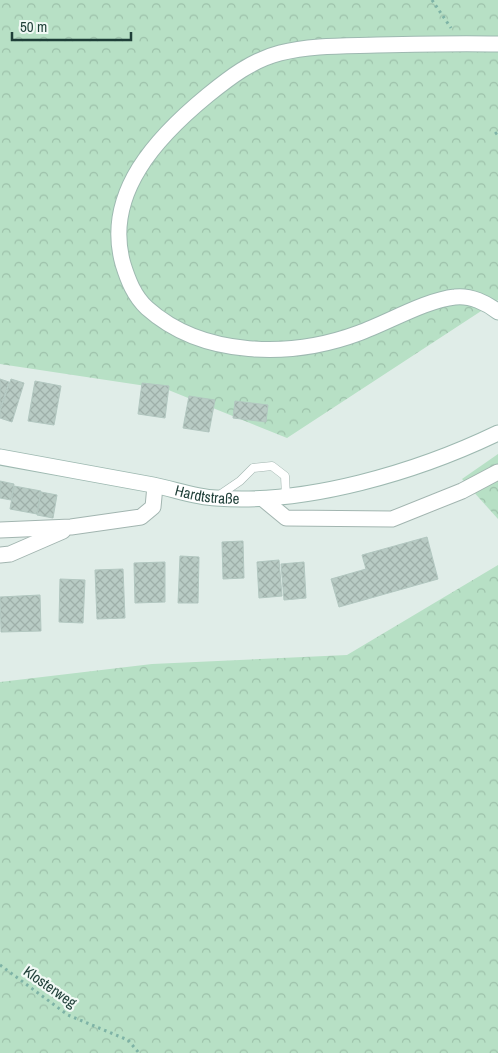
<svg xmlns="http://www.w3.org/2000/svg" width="498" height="1053" viewBox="0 0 498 1053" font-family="'Archivo Narrow',sans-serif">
<defs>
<pattern id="forest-crowns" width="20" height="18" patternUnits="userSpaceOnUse" patternTransform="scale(1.25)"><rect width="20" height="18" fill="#b7e0c5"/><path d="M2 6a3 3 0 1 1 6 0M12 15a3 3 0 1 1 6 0" fill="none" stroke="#9dc1aa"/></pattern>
<pattern id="building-cross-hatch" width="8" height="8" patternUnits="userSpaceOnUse" patternTransform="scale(1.25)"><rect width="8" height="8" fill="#b8cbc4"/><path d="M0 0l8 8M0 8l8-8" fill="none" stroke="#9eafa9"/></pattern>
</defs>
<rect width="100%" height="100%" fill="#e0ede8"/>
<g fill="url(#forest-crowns)">
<polygon points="0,0 498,0 498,300 287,438 166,389 0,364"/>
<polygon points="498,454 498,519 462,479"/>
<polygon points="498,565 498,1053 0,1053 0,682 152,664 347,655"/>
</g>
<g fill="url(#building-cross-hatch)" stroke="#b2c7c0">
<polygon points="0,379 9,382 0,409"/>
<polygon points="11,379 24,383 12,422 0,418 0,411"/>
<polygon points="35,381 61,386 54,425 28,421"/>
<polygon points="142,383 169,386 165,418 138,414"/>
<polygon points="189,396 215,400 209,432 183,428"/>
<polygon points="235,401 268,405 266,422 233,418"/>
<polygon points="0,481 14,484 11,500 0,498"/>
<polygon points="14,486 41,491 37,514 10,509"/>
<polygon points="41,492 57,495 53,518 37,515"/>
<polygon points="427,537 438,579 339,607 331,579 366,569 362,555"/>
<polygon points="243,541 244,578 223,579 222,542"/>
<polygon points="180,556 199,557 198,603 178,603"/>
<polygon points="279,560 282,596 259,598 257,562"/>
<polygon points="165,562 165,602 135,603 134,563"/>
<polygon points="304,562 306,598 284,600 281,564"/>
<polygon points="123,569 125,618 97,619 95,570"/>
<polygon points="60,579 85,580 83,623 59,622"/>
<polygon points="40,595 41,631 1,632 0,597"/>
</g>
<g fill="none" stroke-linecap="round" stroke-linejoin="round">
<g stroke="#a2b5b0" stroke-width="9">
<polyline id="lane" points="218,496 240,481 253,468 272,466 285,476 286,497"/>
</g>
<g stroke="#a2b5b0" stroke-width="17">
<g id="street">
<polyline points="263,499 286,518 392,519 462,491 498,472"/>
<polyline points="0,530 71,527 141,517 153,507 155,486"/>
<polyline points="0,555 10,554 63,531"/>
</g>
</g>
<g stroke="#9eb9b1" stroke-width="17">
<g id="secondary">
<path d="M498 44C458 43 417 44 377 45 345 46 311 45 280 53 252 60 229 78 208 95 158 136 103 193 123 264 128 280 134 296 147 308 203 358 292 358 359 333 387 323 426 300 455 297 470 295 487 303 498 312"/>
<path id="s1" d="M0 457C51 466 102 476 153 485 174 489 195 497 216 498 306 505 417 472 498 433"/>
</g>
</g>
<g stroke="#7eb3a6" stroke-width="3" stroke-dasharray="2.5 4" stroke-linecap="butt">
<polyline points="432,0 451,28"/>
<polyline points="495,134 498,132"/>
<polyline points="0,965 68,1015 128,1040 139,1053"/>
</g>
<use href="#lane" stroke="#fff" stroke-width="8"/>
<use href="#street" stroke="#fff" stroke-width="15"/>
<use href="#secondary" stroke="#fff" stroke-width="15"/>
</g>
<g text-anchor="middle" stroke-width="4.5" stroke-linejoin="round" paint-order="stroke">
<g font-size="15" fill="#1f3f38" stroke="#f1f9f5">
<text dy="5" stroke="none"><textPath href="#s1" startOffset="211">Hardtstraße</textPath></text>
<text transform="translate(50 987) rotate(35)" y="5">Klosterweg</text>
</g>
</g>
<path d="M12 32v8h119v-8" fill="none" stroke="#1f3f38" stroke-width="2.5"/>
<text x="20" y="32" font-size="15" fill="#1f3f38" stroke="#f1f9f5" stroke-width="4" paint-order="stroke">50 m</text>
</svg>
